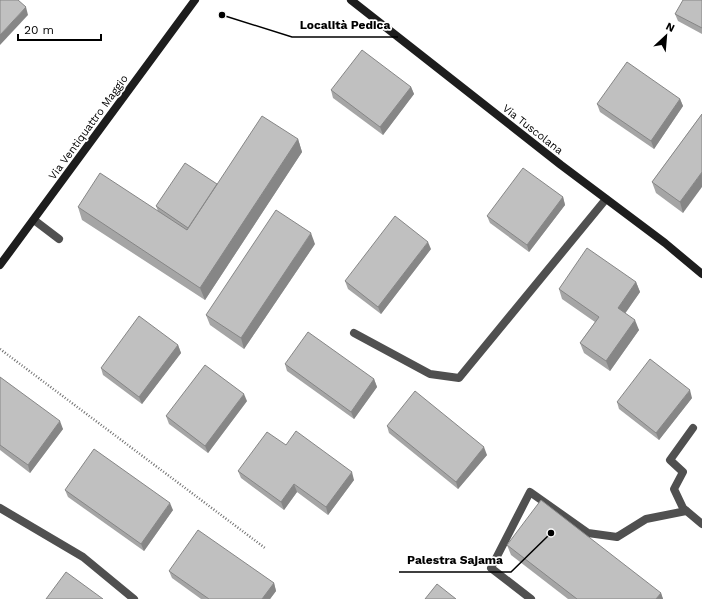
<svg xmlns="http://www.w3.org/2000/svg" width="702" height="599" viewBox="0 0 702 599" font-family="'Work Sans',sans-serif">
<rect width="100%" height="100%" fill="#fff"/>
<g fill="none" stroke-linecap="round" stroke-linejoin="round">
<polyline stroke="#727272" stroke-width="2.5" stroke-dasharray="1 2" stroke-linecap="butt" points="0,349 265,548"/>
<g stroke="#505050" stroke-width="8">
<polyline points="34,220 59,239"/>
<polyline points="354,333 430,374 459,378 606,199"/>
<polyline points="693,428 670,460 683,472 674,489 683,508 702,524"/>
<polyline points="0,508 83,557 134,599"/>
<polyline points="531,599 491,568 530,492 588,533 617,537 646,519 686,511"/>
</g>
<g stroke="#1d1d1d" stroke-width="8">
<polyline points="351,0 561,165 665,243 702,274"/>
<polyline points="0,265 195,0"/>
</g>
</g>
<g fill="#a5a5a5">
<polygon points="702,0 702,34 678,21 675,14"/>
<polygon points="411,87 414,94 383,135 333,98 331,90"/>
<polygon points="680,99 683,106 654,149 600,112 597,104"/>
<polygon points="702,114 683,213 656,193 652,182"/>
<polygon points="298,139 302,152 205,300 82,220 78,207 158,211 156,206 217,184"/>
<polygon points="563,197 565,205 529,252 490,223 487,216"/>
<polygon points="315,244 244,349 210,325 206,315"/>
<polygon points="431,249 381,314 348,289 345,281"/>
<polygon points="636,282 640,292 625,313 639,330 610,371 584,353 580,343 595,322 562,299 559,289"/>
<polygon points="178,345 181,353 142,404 103,375 101,368"/>
<polygon points="285,364 374,379 377,387 354,419 287,371"/>
<polygon points="0,377 63,429 30,473 0,450"/>
<polygon points="692,398 659,440 619,409 617,402"/>
<polygon points="247,401 208,453 169,424 166,416"/>
<polygon points="387,426 487,455 458,489 389,433"/>
<polygon points="286,445 354,480 328,515 297,492 284,510 241,478 238,471"/>
<polygon points="65,490 173,510 144,551 68,497"/>
<polygon points="507,545 661,593 663,599 568,599 511,555"/>
<polygon points="169,571 274,583 276,591 270,599 201,599 172,578"/>
</g>
<g fill="#868686">
<polygon points="26,7 28,15 0,45 0,35"/>
<polygon points="411,87 414,94 383,135 380,127"/>
<polygon points="680,99 683,106 654,149 651,141"/>
<polygon points="298,139 302,152 205,300 200,288"/>
<polygon points="702,172 702,187 683,213 680,202"/>
<polygon points="563,197 565,205 529,252 527,245"/>
<polygon points="311,233 315,244 244,349 241,338"/>
<polygon points="428,242 431,249 381,314 378,307"/>
<polygon points="636,282 640,292 622,318 618,308"/>
<polygon points="635,320 639,330 610,371 606,361"/>
<polygon points="178,345 181,353 142,404 139,397"/>
<polygon points="374,379 377,387 354,419 351,412"/>
<polygon points="690,390 692,398 659,440 656,433"/>
<polygon points="244,394 247,401 208,453 205,446"/>
<polygon points="60,421 63,429 30,473 28,465"/>
<polygon points="484,447 487,455 458,489 456,482"/>
<polygon points="352,472 354,480 328,515 326,507"/>
<polygon points="294,484 297,492 284,510 281,502"/>
<polygon points="170,503 173,510 144,551 141,544"/>
<polygon points="274,583 276,591 270,599 262,599"/>
<polygon points="661,593 663,599 656,599"/>
</g>
<g fill="#c0c0c0" stroke="#868686">
<polygon points="0,0 18,0 26,7 0,35"/>
<polygon points="683,0 702,0 702,28 675,14"/>
<polygon points="362,50 411,87 380,127 331,90"/>
<polygon points="627,62 680,99 651,141 597,104"/>
<polygon points="702,114 702,172 680,202 652,182"/>
<polygon points="262,116 298,139 200,288 78,207 100,173 187,230"/>
<polygon points="185,163 217,184 188,228 156,206"/>
<polygon points="523,168 563,197 527,245 487,216"/>
<polygon points="276,210 311,233 241,338 206,315"/>
<polygon points="395,216 428,242 378,307 345,281"/>
<polygon points="587,248 636,282 618,308 635,320 606,361 580,343 599,317 559,289"/>
<polygon points="139,316 178,345 139,397 101,368"/>
<polygon points="308,332 374,379 351,412 285,364"/>
<polygon points="650,359 690,390 656,433 617,402"/>
<polygon points="205,365 244,394 205,446 166,416"/>
<polygon points="0,377 60,421 28,465 0,445"/>
<polygon points="415,391 484,447 456,482 387,426"/>
<polygon points="296,431 352,472 326,507 294,484 281,502 238,471 267,432 286,445"/>
<polygon points="94,449 170,503 141,544 65,490"/>
<polygon points="541,500 661,593 656,599 577,599 507,545"/>
<polygon points="198,530 274,583 262,599 209,599 169,571"/>
<polygon points="66,572 103,599 46,599"/>
<polygon points="437,584 456,599 425,599"/>
</g>
<g text-anchor="middle" stroke-width="3.5" stroke-linejoin="round" paint-order="stroke">
<g font-size="11" fill="#000" stroke="#fff">
<text transform="translate(88 127) rotate(-54)" y="4">Via Ventiquattro Maggio</text>
<text transform="translate(533 129) rotate(38)" y="4">Via Tuscolana</text>
</g>
</g>
<path fill="none" stroke="#000" stroke-width="1.5" d="M222 15L292 37H398M551 533L511 572H399"/>
<g fill="#000" stroke="#fff" stroke-width="1.5">
<circle cx="222" cy="15" r="4"/>
<circle cx="551" cy="533" r="4"/>
</g>
<g font-size="12" text-anchor="middle" font-weight="bold" fill="#000" stroke="#fff" stroke-width="3.5" stroke-linejoin="round" paint-order="stroke">
<text x="345" y="29">Località Pedica</text>
<text x="455" y="564">Palestra Sajama</text>
</g>
<g transform="translate(666 36) rotate(26)" stroke="#ffffff" stroke-width="3" paint-order="stroke">
<path d="M0-3L7 15L0 10L-7 15Z" fill="#000000"/>
<text y="-6" font-size="11" font-weight="bold" text-anchor="middle" fill="#000000">N</text>
</g>
<path d="M18 34v6h83v-6" fill="none" stroke="#000000" stroke-width="2"/>
<text x="24" y="34" font-size="12" fill="#000000" stroke="#ffffff" stroke-width="3" paint-order="stroke">20 m</text>
</svg>
